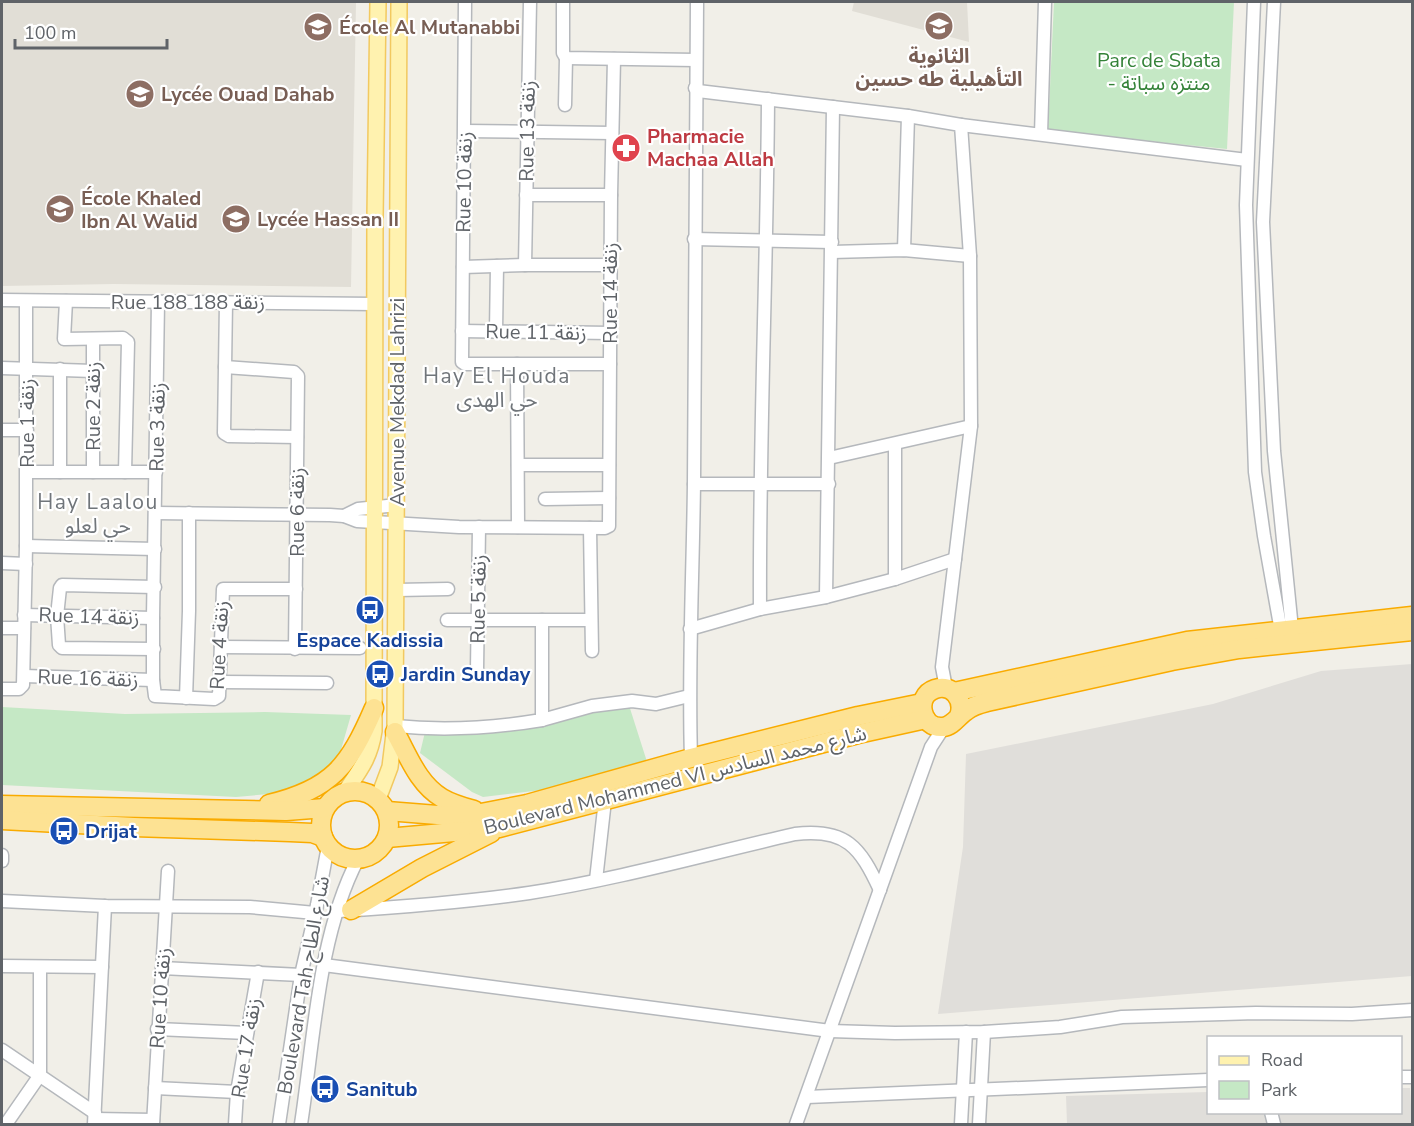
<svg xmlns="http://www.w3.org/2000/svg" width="1414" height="1126" viewBox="0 0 1414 1126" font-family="'Nunito Sans','Noto Sans Arabic',sans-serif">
<rect width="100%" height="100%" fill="#f1efe8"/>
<g fill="#e0deda">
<polygon points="1412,664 1412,976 938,1014 963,847 966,754 1213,704 1321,671"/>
<polygon points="1401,1088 1410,1088 1412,1124 1067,1124 1066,1096 1208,1092 1208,1112 1400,1112"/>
</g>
<g fill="#e1ded6">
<polygon points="2,2 356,2 351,287 114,284 2,286"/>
<polygon points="854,2 967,2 969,42 852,11"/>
</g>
<g fill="#c5e8c5">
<polygon points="1054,2 1234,2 1227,149 1048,131"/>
<polygon points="627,699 649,768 568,787 483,797 472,792 420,753 425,732 505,728"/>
<polygon points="2,707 125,714 265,712 351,715 338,760 313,782 269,794 236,797 2,785"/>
</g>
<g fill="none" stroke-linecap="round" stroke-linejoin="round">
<g stroke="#b5b8bc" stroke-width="15">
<g id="minor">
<polyline points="465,2 462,362 465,364 610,364"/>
<polyline points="530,2 525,265 610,265"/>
<polyline points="563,2 563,53 566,58 696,60"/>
<polyline points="1254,2 1246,205 1255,472 1264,536 1281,631"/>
<polyline points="1274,2 1263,222 1274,451 1292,629"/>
<polyline points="695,88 698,91 908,116 961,125 970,256 971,426 942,667 946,688"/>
<polyline points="565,105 566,58"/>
<polyline points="961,125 1247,160"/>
<polyline points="465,131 612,133"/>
<polyline points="1041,134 1045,2"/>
<polyline points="526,195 611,195"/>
<polyline points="694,239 832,242"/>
<polyline points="904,250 908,116"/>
<polyline points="832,252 904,250 970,256"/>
<polyline points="463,267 525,265"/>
<polyline points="2,300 375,304"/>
<polyline points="66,301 64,339 123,338 128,342 125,472"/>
<polyline points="158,302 153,618 153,680 155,696 214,699 219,696 223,589 296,589"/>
<polyline points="226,302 224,433 229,436 297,437"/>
<polyline points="462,331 610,333"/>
<polyline points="496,331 497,266"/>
<polyline points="93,340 93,472"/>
<polyline points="517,364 518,527"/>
<polyline points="225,367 294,372 298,376 295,649"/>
<polyline points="2,368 93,371"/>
<polyline points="2,430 27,430"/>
<polyline points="829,458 971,426"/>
<polyline points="518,465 609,465"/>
<polyline points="27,472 156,472"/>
<polyline points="60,472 60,369"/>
<polyline points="694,484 829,484"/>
<polyline points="545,499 609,498"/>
<polyline points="156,513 330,515 344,516 357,521 459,527 605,528 609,526 611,195 614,59"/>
<polyline points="344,516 358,509 397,505"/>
<polyline points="590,528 592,651"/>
<polyline points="26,546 155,549"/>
<polyline points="2,563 26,564"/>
<polyline points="895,579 895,444"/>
<polyline points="397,590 448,589"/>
<polyline points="826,597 833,107"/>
<path d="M760 609C759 439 767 269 768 99"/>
<polyline points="24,615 153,618"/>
<polyline points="447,620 591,620"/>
<polyline points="2,628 24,628"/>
<polyline points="690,629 760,609 826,597 895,579 955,559"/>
<polyline points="221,647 360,648"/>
<polyline points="154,649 62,648 59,645 57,616 60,588 62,585 155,587"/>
<polyline points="477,670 479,527"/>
<polyline points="24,676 153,680"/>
<polyline points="221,682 327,683"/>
<polyline points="2,689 19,689 23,685 26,546 26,301"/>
<polyline points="186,698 189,611 189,513"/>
<polyline points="542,720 592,706 632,701 656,704 689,696"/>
<path d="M395 726C445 731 494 728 542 720V620"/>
<path d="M691 758C688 665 693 574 694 482 695 321 695 161 697 2"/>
<polyline points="2,855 2,861"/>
<polyline points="596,880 605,800"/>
<polyline points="2,901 105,906 250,907 315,913"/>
<path d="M339 911C402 907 466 902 529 893 619 879 707 854 795 834 846 828 860 847 880 890"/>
<polyline points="324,965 830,1031 895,1033 984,1032 1060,1027 1122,1017 1256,1013 1352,1014 1412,1010"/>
<polyline points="2,966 102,967"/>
<polyline points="162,968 301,975"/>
<polyline points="157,1029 247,1033"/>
<polyline points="2,1050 95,1113"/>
<polyline points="1400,1077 1412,1077"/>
<polyline points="155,1088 237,1092"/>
<polyline points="807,1097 1208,1080"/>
<polyline points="1271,1112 1274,1124"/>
<polyline points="95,1119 153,1120"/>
<polyline points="6,1124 40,1075 40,968"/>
<polyline points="94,1124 105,906"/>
<polyline points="153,1124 168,871"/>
<polyline points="235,1124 237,1092 258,972"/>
<polyline points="279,1124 301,975 317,905 328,846"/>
<path d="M301 1124C314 1040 318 935 358 859"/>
<polyline points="796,1124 931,747 944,727"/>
<polyline points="961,1124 966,1032"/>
<polyline points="979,1124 984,1032"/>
</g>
</g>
<g stroke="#f2c960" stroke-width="18">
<g id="major">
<path d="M345 792C360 770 370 758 374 731L375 217 378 2"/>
<polyline points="378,799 390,767 395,726 399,2"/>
</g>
</g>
<g stroke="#f9ab00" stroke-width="21">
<g id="highway">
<polyline points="954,692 1187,641 1412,616"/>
<path d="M959 716C965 700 952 683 935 689 914 696 921 729 943 727 953 726 958 716 966 711 972 706 979 704 987 702L1172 661 1239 649 1412 631"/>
<path d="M395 732C408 755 418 784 442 798 452 804 463 807 474 810"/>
<circle cx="355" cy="825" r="34"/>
<path d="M269 804C332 789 349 766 374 708"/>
<polyline points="2,805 286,811 325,808"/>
<polyline points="387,811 450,816 481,813 527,804 691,758 858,716 922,703"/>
<polyline points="2,820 134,827 290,832 312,833 323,837"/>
<polyline points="387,838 499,828 858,734 926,719"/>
<polyline points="351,910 422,868 491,833"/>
</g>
</g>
<use href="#minor" stroke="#fff" stroke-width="12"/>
<use href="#major" stroke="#fff2af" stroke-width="15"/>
<use href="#highway" stroke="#fde293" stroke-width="18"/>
</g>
<defs>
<g id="school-disc" transform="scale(1.5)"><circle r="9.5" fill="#8d6e63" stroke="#fff"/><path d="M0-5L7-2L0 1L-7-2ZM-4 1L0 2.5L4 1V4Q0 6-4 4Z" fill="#fff"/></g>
<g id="pharmacy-disc" transform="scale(1.5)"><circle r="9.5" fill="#e0444e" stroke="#fff"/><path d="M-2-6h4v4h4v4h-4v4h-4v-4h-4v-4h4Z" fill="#fff"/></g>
<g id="bus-disc" transform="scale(1.5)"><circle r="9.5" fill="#1a4fb4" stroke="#fff"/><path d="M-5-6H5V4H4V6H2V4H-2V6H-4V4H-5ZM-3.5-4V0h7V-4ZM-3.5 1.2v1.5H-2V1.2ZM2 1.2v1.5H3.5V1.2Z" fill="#fff"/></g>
</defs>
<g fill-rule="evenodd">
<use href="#school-disc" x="939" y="26"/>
<use href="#school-disc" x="318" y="27"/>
<use href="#school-disc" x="140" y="94"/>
<use href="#pharmacy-disc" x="626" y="148"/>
<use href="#school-disc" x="60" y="209"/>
<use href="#school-disc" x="236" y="219"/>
<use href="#bus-disc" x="370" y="610"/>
<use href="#bus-disc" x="380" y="674"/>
<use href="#bus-disc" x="64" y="831"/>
<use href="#bus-disc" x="325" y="1089"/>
</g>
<g text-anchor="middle" stroke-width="4.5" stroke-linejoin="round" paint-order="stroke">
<g font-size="20" font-weight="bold" fill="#785e54" stroke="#fff" text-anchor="start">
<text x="339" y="34">École Al Mutanabbi</text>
<text x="939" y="63" text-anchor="middle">الثانوية<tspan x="939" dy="23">التأهيلية طه حسين</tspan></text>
<text x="161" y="101">Lycée Ouad Dahab</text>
<text x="81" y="205">École Khaled<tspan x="81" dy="23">Ibn Al Walid</tspan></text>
<text x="257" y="226">Lycée Hassan II</text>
</g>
<g font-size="20" fill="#348238" stroke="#fff">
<text x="1159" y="67">Parc de Sbata<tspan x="1159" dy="23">- منتزه سباتة</tspan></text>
</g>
<g font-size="20" fill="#5f6368" stroke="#fff">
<text transform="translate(527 131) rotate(-89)" y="7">Rue 13 زنقة</text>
<text transform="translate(464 182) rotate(-89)" y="7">Rue 10 زنقة</text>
<text transform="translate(610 293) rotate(-90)" y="7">Rue 14 زنقة</text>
<text x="188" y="309">Rue 188 زنقة 188</text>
<text transform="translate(536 332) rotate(1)" y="7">Rue 11 زنقة</text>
<text transform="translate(397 402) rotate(-90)" y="7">Avenue Mekdad Lahrizi</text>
<text transform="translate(93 406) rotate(-90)" y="7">Rue 2 زنقة</text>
<text transform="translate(27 423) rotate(-90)" y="7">Rue 1 زنقة</text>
<text transform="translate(157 427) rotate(-89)" y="7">Rue 3 زنقة</text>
<text transform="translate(297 512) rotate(-90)" y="7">Rue 6 زنقة</text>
<text transform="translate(478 599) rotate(-89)" y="7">Rue 5 زنقة</text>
<text transform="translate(89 616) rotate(2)" y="7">Rue 14 زنقة</text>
<text transform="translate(219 645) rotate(-87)" y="7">Rue 4 زنقة</text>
<text transform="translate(88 678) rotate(2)" y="7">Rue 16 زنقة</text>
<text transform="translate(675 780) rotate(-14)" y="7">Boulevard Mohammed VI شارع محمد السادس</text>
<text transform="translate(303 985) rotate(-80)" y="7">Boulevard Tah شارع الطاح</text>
<text transform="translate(160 998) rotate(-86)" y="7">Rue 10 زنقة</text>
<text transform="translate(246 1048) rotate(-81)" y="7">Rue 17 زنقة</text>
</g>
<g font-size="20" font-weight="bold" fill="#be3a42" stroke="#fff" text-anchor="start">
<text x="647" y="143">Pharmacie<tspan x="647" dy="23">Machaa Allah</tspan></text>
</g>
<g font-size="20" font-weight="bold" fill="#164399" stroke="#fff" text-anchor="start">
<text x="370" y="647" text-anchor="middle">Espace Kadissia</text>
<text x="401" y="681">Jardin Sunday</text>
<text x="85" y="838">Drijat</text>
<text x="346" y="1096">Sanitub</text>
</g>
<g font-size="21" letter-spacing="1.5" fill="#70757a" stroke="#fff">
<text x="497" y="383">Hay El Houda<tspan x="497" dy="24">حي الهدى</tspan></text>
<text x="98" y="509">Hay Laalou<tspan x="98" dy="24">حي لعلو</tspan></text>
</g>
</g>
<rect width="1414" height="1126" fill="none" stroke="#5f6368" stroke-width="6"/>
<rect x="1207" y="1036" width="195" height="78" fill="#ffffff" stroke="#bfc1c3" stroke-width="1.5"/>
<rect x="1219" y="1056" width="30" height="9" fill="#fff2af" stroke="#bfc1c3" stroke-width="1.5"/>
<text x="1261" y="1066" font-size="18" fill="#5f6368">Road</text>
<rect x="1219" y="1081" width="30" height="18" fill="#c5e8c5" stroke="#bfc1c3" stroke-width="1.5"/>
<text x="1261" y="1096" font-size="18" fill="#5f6368">Park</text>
<path d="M15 39v9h152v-9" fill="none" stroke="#5f6368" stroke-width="3"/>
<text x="24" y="39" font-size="18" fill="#5f6368" stroke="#ffffff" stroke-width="4.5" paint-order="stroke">100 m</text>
</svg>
